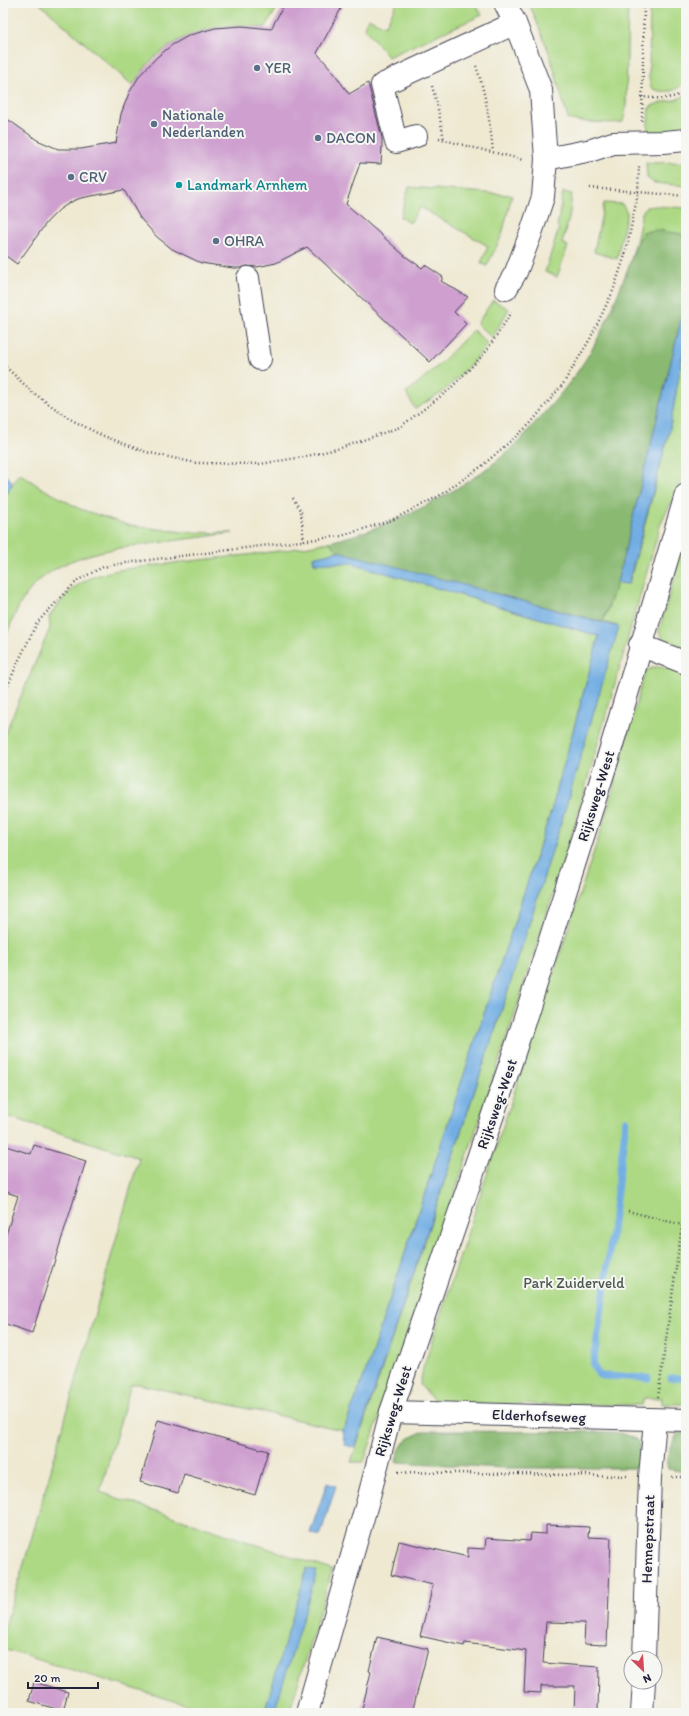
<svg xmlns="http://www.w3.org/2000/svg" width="689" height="1716" viewBox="0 0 689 1716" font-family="Itim,sans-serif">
<rect width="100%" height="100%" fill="#f6f6f2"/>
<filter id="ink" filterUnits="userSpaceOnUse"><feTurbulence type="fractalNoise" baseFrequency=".025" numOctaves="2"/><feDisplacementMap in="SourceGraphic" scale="8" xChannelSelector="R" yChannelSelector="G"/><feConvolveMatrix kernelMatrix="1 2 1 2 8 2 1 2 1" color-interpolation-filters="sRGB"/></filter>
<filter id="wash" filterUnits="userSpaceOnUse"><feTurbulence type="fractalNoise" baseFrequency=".012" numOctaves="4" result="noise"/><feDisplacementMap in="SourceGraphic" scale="16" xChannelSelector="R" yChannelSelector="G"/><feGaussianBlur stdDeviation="0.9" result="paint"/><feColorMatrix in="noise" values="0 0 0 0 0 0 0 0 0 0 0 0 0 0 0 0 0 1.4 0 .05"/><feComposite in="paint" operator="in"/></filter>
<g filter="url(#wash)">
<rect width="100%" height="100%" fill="#efe9d2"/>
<g fill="#add985" stroke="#687e60">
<path d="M39 3H234L242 4V3H280L265 28C223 21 182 31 151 61 144 68 138 78 132 85Z"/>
<polygon points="397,3 475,3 482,15 388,57 364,27 368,18 385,26"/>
<path d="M529 3H628L626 108 623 122C619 124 573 122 568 119L550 55Z"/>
<path d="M650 3H686V80C677 93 664 94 651 88L649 78Z"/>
<path d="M686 95V131L647 135 649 108C659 100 674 103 686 95Z"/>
<polygon points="686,162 686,186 654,183 647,178 646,163"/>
<polygon points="409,187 512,195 502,235 487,266 481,263 488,246 420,207 410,223 400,217"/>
<polygon points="563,192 572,194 569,219 562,243 568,246 557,277 545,272 559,228 557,226"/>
<polygon points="604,203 622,204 627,212 617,259 594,252"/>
<polygon points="656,206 686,208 686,245 682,234 629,266 638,233 642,213 646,207"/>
<polygon points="493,300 509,309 492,338 477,324"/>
<polygon points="473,330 488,344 471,364 443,392 415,409 406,393 440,364"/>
<polygon points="686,335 686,466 679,489 665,514 660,526 572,834 506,1041 364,1462 351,1462 507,994 564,813 618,626 603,622 617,583 629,584 669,433"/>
<path d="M19 473 40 487 80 509 128 525 183 532 233 533C210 536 187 539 164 542 117 548 56 553 26 595 15 610 10 628 3 644V501Z"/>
<path d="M686 533V651C675 648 662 643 659 631Z"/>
<path d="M329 542 338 551 313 557 314 563H352L599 636 552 808 367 1368 346 1424 342 1430 138 1384H131L100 1492 332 1570 289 1713H214L3 1649V1633L31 1540 139 1158 3 1115V738L50 628 49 617C58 604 69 590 83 582 107 568 139 568 166 564 220 557 276 554 329 542Z"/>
<polygon points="655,667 672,668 686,672 686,1404 662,1404 662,1398 644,1398 642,1405 444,1404 433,1399 420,1385 423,1368 605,818 645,671"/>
</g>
<g fill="#8ab972" stroke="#566e56">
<path d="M656 230 682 234 686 245V312H683L617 583 603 622 356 557 338 551 329 542C392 527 462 492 511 449 518 443 525 435 531 427 553 404 574 379 591 351 612 314 626 272 642 232Z"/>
<path d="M424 1431 613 1432C640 1437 643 1440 639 1468H503L396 1462C400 1442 406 1439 424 1431Z"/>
<path d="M678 1433H686V1472L668 1469C664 1456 671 1445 678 1433Z"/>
</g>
<g fill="#72aee3" stroke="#4a688f">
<polygon points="683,312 686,312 686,335 669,433 628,584 617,583"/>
<polygon points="3,474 10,479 12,484 3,501"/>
<polygon points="338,551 619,627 564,813 507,994 355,1448 345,1445 342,1430 346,1424 367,1368 552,808 599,636 352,563 314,563 313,557"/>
<polygon points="327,1483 336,1486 320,1536 310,1533"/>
<polygon points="307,1568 317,1571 274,1713 264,1713"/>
</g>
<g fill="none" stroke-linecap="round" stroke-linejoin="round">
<g stroke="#72aee3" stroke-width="7">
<polyline points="626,1120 605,1287 593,1365 599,1375 603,1376 648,1378"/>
<polyline points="671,1378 686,1378"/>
</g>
</g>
<g id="blocks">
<g fill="#ce9fcf">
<polygon points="285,3 344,3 317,53 332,70 349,94 368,83 382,138 382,146 381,164 360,163 346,204 405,256 422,268 425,265 443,277 441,281 468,297 454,312 466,324 430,362 307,247 276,263 257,267 247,266 240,268 233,268 201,263 172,249 157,237 140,218 124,190 81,198 73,201 60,209 47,222 17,264 3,254 3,116 37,140 58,149 81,149 116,143 121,114 129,93 140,75 157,57 172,45 190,35 215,28 242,26 271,29"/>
<polygon points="3,1145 31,1154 34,1145 86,1161 32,1333 3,1323 3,1244 18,1196 3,1191"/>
<polygon points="158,1420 268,1451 255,1495 184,1474 178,1493 140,1482"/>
<polygon points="546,1525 589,1527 588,1537 611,1538 607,1645 584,1644 585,1623 546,1622 543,1663 599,1667 598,1713 574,1713 575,1686 541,1686 541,1693 524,1692 526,1651 465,1643 464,1646 420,1636 433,1585 391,1575 399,1541 468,1557 468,1548 485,1549 486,1538 530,1541 531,1533 546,1534"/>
<polygon points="377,1637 428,1649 412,1713 361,1713 371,1672 369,1671"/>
<polygon points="34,1682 68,1692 63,1711 29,1701"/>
</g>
</g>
</g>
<g filter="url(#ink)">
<use href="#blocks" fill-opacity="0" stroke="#414052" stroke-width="1"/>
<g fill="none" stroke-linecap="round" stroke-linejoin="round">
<g stroke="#414052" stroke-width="24">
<g id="minor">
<polyline points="505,3 515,23 541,90 546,159 592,150 613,143 664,142 686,140"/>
<polyline points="416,136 396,142 382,85 515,23"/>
<polyline points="248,278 260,359"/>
<polyline points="506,289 516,272 531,233 543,197 546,159"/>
<polyline points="640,645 686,663"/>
<polyline points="391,1412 686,1420"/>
<polyline points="644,1658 650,1477 655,1420"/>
<polyline points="307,1713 368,1500 391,1412 512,1059 608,758 686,495"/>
<polyline points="642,1713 644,1682"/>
</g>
</g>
<g stroke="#414052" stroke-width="2.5" stroke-dasharray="1 3" stroke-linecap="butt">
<path d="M476 66C486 94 490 123 493 152"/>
<polyline points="432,86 437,104 444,139"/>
<path d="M641 97C657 98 675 102 686 88"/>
<polyline points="642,121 644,3"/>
<path d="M439 138C466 147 495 152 523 160"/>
<polyline points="590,188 686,196"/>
<polyline points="3,364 32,392 70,419 101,435 146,452 196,463 260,464 303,457 341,448 400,427 449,390 485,353 512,312"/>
<polyline points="293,498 301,512 304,542"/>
<polyline points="3,697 17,664 37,623 45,614 78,580 103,567 125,563 341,536 392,520 439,496 482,466 530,424 563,384 590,339 613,291 626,252 638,193 639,165"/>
<polyline points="628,1211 682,1225"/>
<polyline points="658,1397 682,1225 686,1225"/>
<polyline points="398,1472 627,1476"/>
<polyline points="672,1477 686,1477"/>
</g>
<use href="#minor" stroke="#fff" stroke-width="22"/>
</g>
</g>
<g fill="#5c6f8a" stroke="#f6f6f2" stroke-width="1.5">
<circle cx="257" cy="68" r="4"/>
<circle cx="154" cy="124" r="4"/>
<circle cx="318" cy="138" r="4"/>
<circle cx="71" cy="177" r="4"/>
<circle cx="216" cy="241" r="4"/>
</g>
<circle fill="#0f9aa8" stroke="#f6f6f2" stroke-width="1.5" cx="179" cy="185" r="4"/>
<g text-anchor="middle" stroke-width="4" stroke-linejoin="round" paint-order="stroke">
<g font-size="15" fill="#4e5e75" stroke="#f6f6f2" text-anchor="start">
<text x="265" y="73">YER</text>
<text x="162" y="120">Nationale<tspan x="162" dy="17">Nederlanden</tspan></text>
<text x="326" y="143">DACON</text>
<text x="79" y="182">CRV</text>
<text x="224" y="246">OHRA</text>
</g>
<g font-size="15" fill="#0d838f" stroke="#f6f6f2" text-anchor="start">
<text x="187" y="190">Landmark Arnhem</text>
</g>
<g font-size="15" fill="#22223b" stroke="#f6f6f2">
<text transform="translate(596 796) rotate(-73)" y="5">Rijksweg-West</text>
<text transform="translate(497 1104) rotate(-71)" y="5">Rijksweg-West</text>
<text transform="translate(393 1411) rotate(-73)" y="5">Rijksweg-West</text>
<text transform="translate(539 1416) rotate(2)" y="5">Elderhofseweg</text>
<text transform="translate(648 1539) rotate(-88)" y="5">Hennepstraat</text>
</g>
<g font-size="15" fill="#4c5951" stroke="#f6f6f2">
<text x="574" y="1288">Park Zuiderveld</text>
</g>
</g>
<rect width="689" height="1716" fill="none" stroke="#f6f6f2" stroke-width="16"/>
<g transform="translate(643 1670) rotate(155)"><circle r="19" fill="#f6f6f2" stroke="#a1a1a9"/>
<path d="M0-3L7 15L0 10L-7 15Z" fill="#d1495b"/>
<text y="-6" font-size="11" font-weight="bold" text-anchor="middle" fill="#22223b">N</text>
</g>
<path d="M28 1682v6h70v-6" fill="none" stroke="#22223b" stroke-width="2"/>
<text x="34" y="1682" font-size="12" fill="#22223b" stroke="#f6f6f2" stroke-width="3" paint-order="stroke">20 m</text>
</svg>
